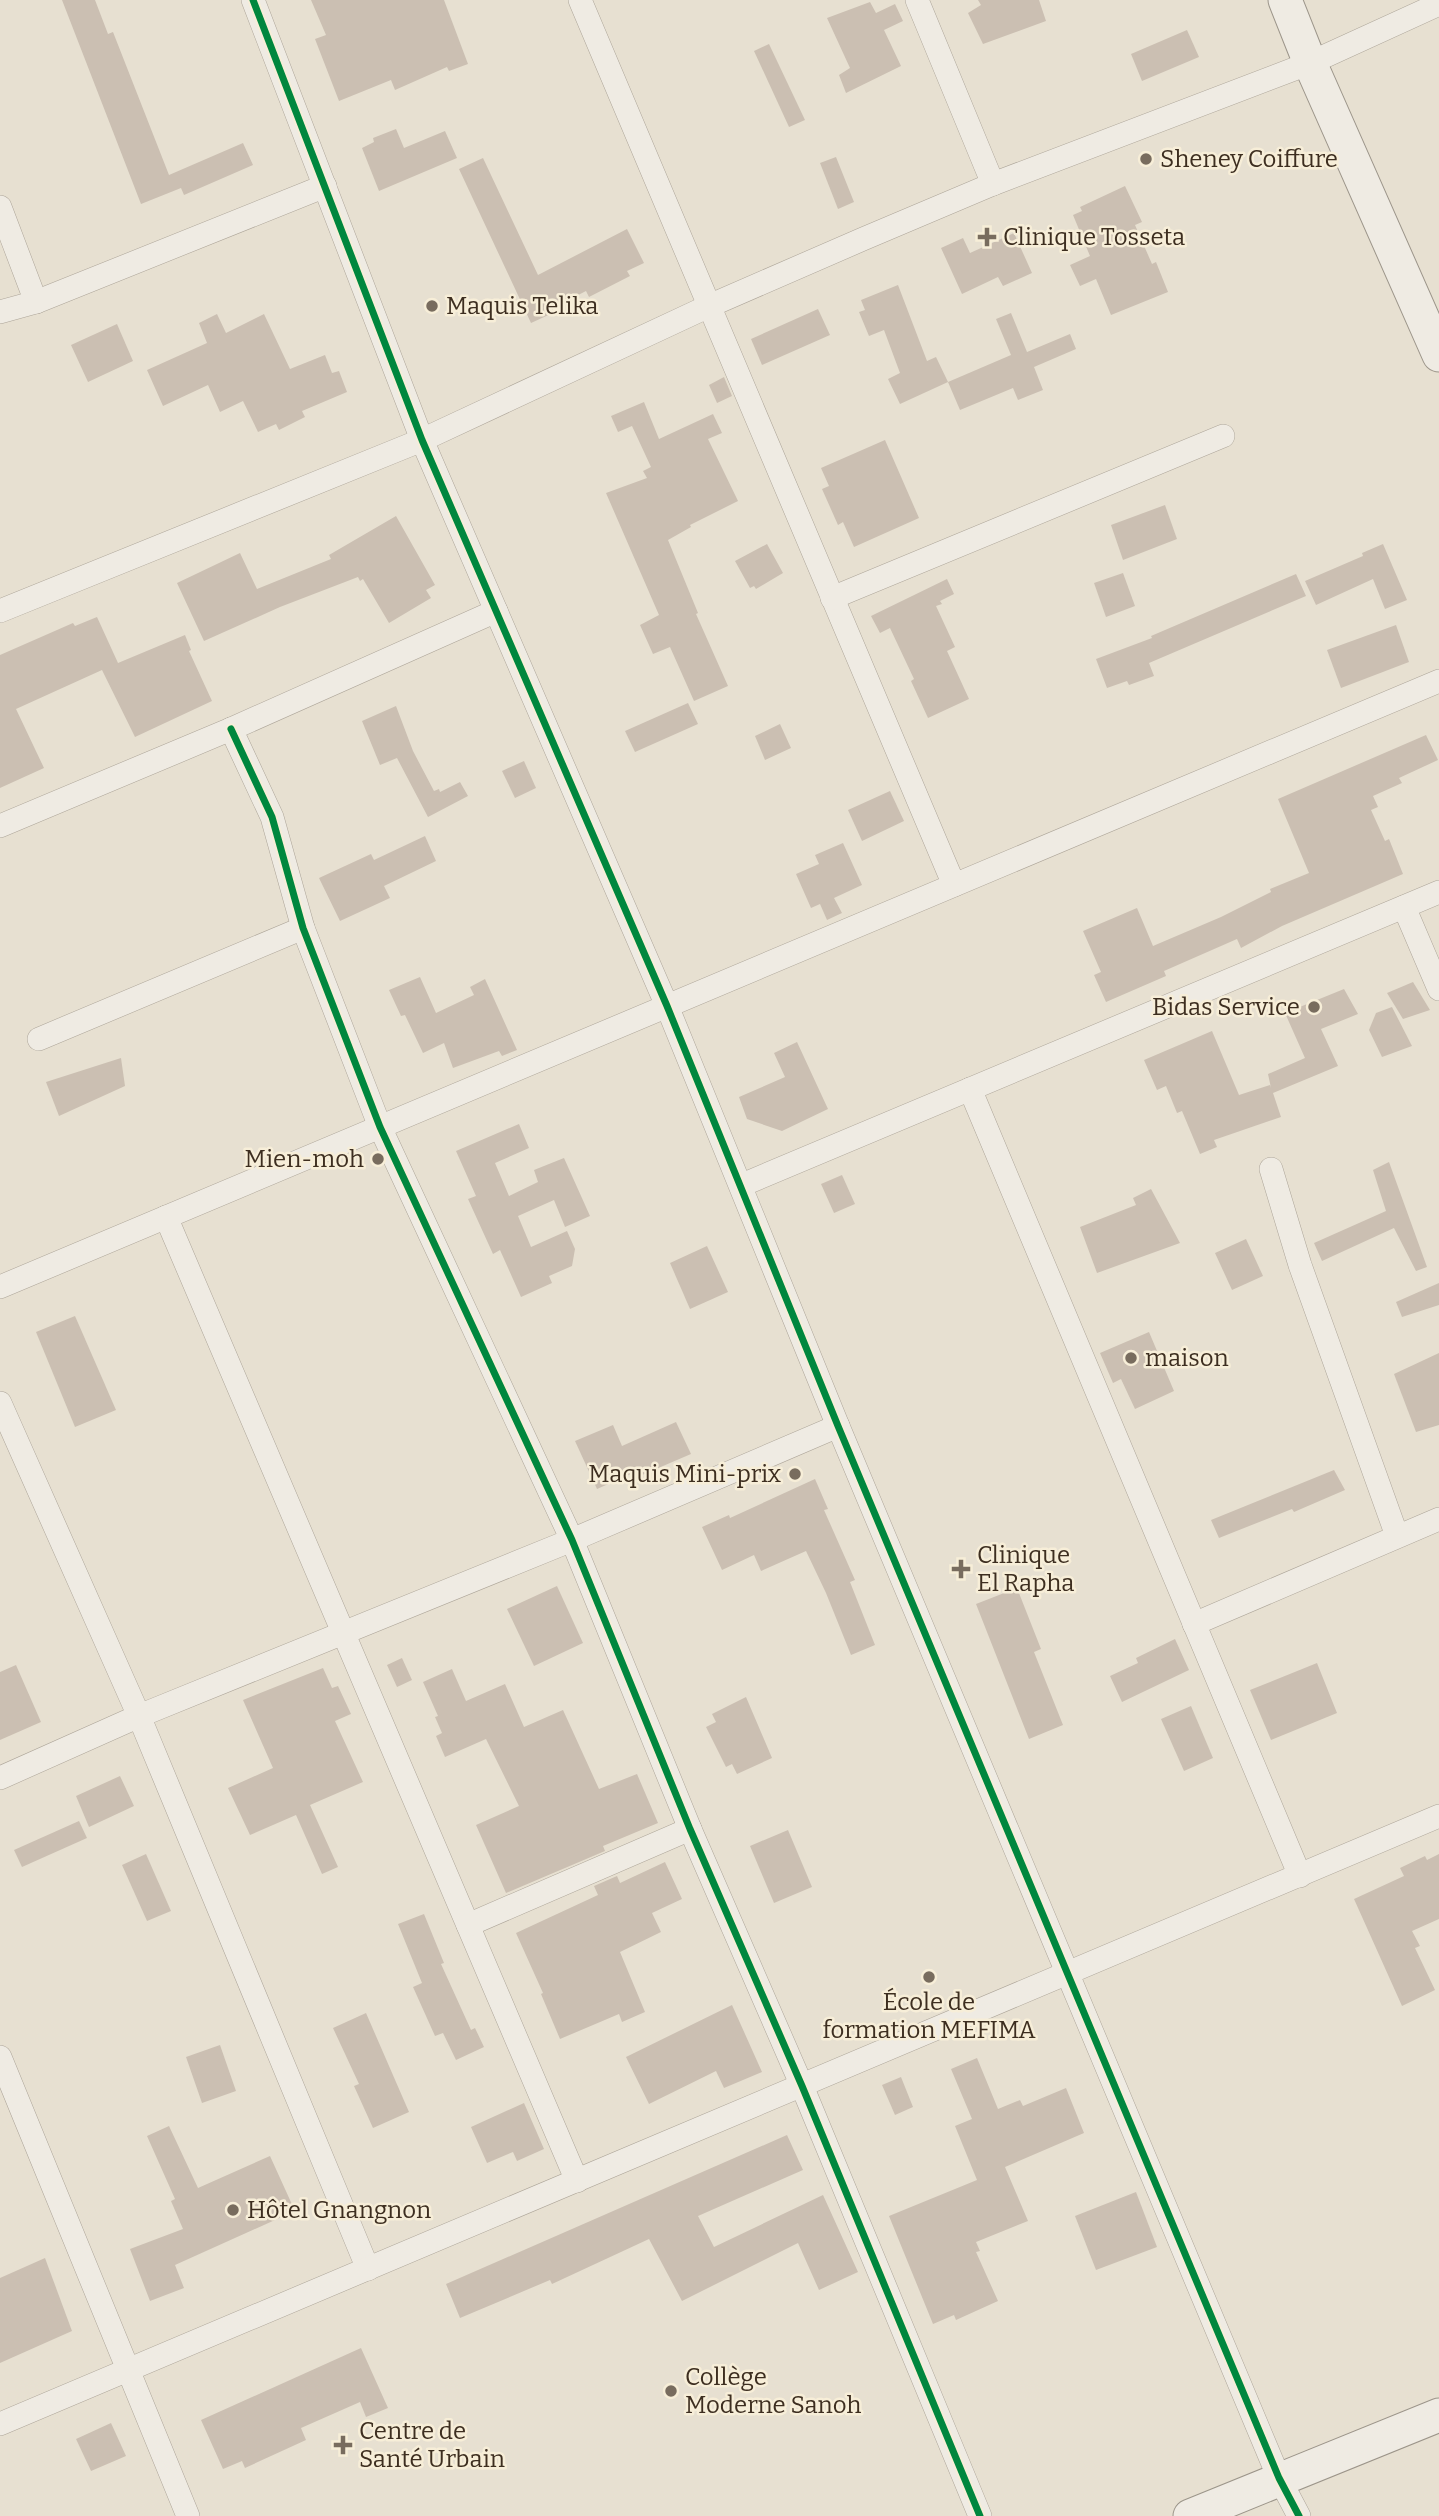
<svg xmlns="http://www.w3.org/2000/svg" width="1439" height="2516" viewBox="0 0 1439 2516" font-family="Bitter,serif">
<rect width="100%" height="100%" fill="#e7e0d1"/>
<g fill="#cbbfb2">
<polygon points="62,0 95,0 108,34 113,32 169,175 243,143 253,165 184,195 181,188 141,204"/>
<polygon points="311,0 444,0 468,64 449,71 447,67 395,90 391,80 339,101 315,39 326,35"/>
<polygon points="978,0 1039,0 1046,21 983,44 968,13 981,5"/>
<polygon points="870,2 876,13 895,4 903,21 884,30 901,66 846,93 839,75 850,68 827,18"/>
<polygon points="1187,30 1199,57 1142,81 1131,54"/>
<polygon points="769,44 805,120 789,127 754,51"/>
<polygon points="396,129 404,148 445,131 457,158 379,191 362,148 374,142 373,138"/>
<polygon points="836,157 854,202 838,209 820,163"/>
<polygon points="483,158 538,275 627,229 644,263 627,271 630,276 589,297 586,291 553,308 555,312 531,323 459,169"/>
<polygon points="1125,186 1142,222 1135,225 1152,264 1156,262 1168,292 1111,315 1096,279 1080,286 1070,265 1090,256 1073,215 1082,211 1080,207"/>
<polygon points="1014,233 1032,273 1003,286 998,277 962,294 941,248 963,238 970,253"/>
<polygon points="898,285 927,361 936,357 948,382 900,404 888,379 900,373 884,330 869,336 859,312 865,310 861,300"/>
<polygon points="818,309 830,335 762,365 751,339"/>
<polygon points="1011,313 1027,352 1070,334 1076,349 1034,367 1043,390 1018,400 1013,388 960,410 948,382 1011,355 996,319"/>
<polygon points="217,314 226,333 264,314 290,369 325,355 332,373 339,371 347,392 302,411 305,417 279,430 276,424 258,432 243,401 220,412 208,385 163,406 147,370 207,343 199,323"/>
<polygon points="117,324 133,361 88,382 71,345"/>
<polygon points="724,377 732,396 717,403 709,385"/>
<polygon points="644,402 659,439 713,414 722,433 708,439 738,501 690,525 691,527 668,540 698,613 696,614 728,686 694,701 670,647 653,654 640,625 659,615 606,493 647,478 643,471 651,467 632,426 618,432 611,416"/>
<polygon points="885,440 919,518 854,547 843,522 838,525 822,489 829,486 821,468"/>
<polygon points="1165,505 1177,539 1123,560 1111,525"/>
<polygon points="396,516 435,585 426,590 431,598 389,623 363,579 360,581 358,577 280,607 204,641 177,583 240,553 257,589 331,559 329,555"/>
<polygon points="767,544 783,573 756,589 754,586 750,588 735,561"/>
<polygon points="1383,544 1407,600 1385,609 1373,579 1316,605 1305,581 1363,556 1362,553"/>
<polygon points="1123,573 1135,606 1106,617 1094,583"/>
<polygon points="1296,574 1306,596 1149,663 1154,676 1129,685 1127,681 1107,688 1096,659 1152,638 1151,636"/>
<polygon points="947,579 954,594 940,601 942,604 936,606 955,647 947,651 969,699 928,718 911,681 914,679 890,628 880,633 871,616"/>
<polygon points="97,617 118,663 185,635 191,650 189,651 212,701 135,737 102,670 16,709 44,768 0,788 0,655 73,623 75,626"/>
<polygon points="1396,625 1409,662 1341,688 1327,650"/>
<polygon points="688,703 698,724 635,752 625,731"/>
<polygon points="396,706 413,751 434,791 439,789 440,792 460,782 468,796 428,817 397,758 380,765 362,721"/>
<polygon points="780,724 791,748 765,760 755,736"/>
<polygon points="1426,735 1438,760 1399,778 1402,783 1373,796 1378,807 1371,810 1385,841 1389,839 1403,874 1282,926 1241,948 1237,939 1164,971 1166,976 1106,1002 1094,975 1101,972 1083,931 1137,908 1153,946 1221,917 1271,892 1270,889 1309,873 1278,799"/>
<polygon points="524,761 536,788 515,798 502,771"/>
<polygon points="890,791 904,821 862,841 848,810"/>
<polygon points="425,836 436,861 384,886 390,898 340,921 319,878 371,854 374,860"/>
<polygon points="843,843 862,885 834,898 842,913 827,920 820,904 811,908 796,874 819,864 815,855"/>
<polygon points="420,977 436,1013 474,995 470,987 485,979 517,1050 502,1056 499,1051 453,1068 444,1043 423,1053 405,1015 401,1016 389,990"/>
<polygon points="1413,982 1430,1010 1403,1019 1387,993"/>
<polygon points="1344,989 1358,1014 1321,1029 1338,1066 1273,1093 1281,1117 1214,1140 1217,1147 1200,1154 1182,1111 1177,1113 1166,1086 1157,1090 1144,1060 1212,1031 1239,1095 1270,1085 1271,1088 1268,1074 1305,1058 1285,1013"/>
<polygon points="1392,1007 1412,1046 1382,1057 1369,1030 1376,1013"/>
<polygon points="797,1042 828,1109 782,1131 747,1119 739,1097 785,1077 774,1053"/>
<polygon points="121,1058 125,1086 59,1116 46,1082"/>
<polygon points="519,1124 529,1148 495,1163 509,1196 538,1182 534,1170 564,1158 590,1216 565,1227 554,1200 518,1216 531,1247 567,1231 575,1249 572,1266 549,1276 552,1283 521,1297 500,1250 493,1254 468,1199 476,1196 456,1151"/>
<polygon points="1389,1162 1427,1267 1416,1271 1394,1228 1322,1261 1314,1243 1386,1211 1373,1170"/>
<polygon points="842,1175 855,1204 834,1213 821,1184"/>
<polygon points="1151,1189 1180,1243 1097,1273 1080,1227 1136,1205 1133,1198"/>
<polygon points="1246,1239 1263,1276 1232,1290 1215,1253"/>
<polygon points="707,1246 728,1292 690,1309 670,1263"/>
<polygon points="1439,1283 1439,1305 1402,1317 1396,1302"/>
<polygon points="75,1316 116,1410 75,1427 36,1332"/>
<polygon points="1149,1332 1174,1391 1135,1409 1121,1379 1113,1383 1100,1353"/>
<polygon points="1439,1353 1439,1425 1416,1432 1394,1374"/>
<polygon points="676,1422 691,1454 642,1475 640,1470 597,1489 575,1441 613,1425 622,1446"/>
<polygon points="1334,1470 1345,1490 1294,1512 1292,1509 1219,1538 1211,1520"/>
<polygon points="815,1479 828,1509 824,1510 855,1580 850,1582 875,1645 851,1655 826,1593 806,1551 761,1571 754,1555 722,1570 702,1527 729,1515 730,1518"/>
<polygon points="557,1586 583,1643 534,1666 507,1609"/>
<polygon points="1017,1588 1041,1649 1034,1652 1063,1725 1029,1739 976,1604"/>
<polygon points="1175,1639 1189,1670 1122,1702 1110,1676 1138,1663 1136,1658"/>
<polygon points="402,1658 412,1680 397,1687 387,1665"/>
<polygon points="1317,1663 1337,1713 1271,1740 1250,1690"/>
<polygon points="16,1665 41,1722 0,1740 0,1672"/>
<polygon points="323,1668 332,1688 338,1686 351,1714 335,1721 363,1782 310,1805 338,1867 322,1874 296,1815 250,1835 228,1788 273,1768 243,1700"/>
<polygon points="452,1669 466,1701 505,1684 524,1727 563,1710 599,1789 637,1774 658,1823 603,1846 605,1851 506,1893 476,1825 519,1806 486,1739 445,1757 436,1736 442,1733 435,1717 438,1716 423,1682"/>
<polygon points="746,1697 772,1758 737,1774 732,1764 726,1767 706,1727 716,1722 712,1714"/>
<polygon points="1191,1706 1213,1758 1184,1771 1161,1719"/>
<polygon points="120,1776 134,1806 89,1827 76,1796"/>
<polygon points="79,1821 87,1838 22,1867 14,1850"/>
<polygon points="788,1830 812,1887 774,1903 750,1846"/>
<polygon points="146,1854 171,1911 147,1921 122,1865"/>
<polygon points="1439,1854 1439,1919 1412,1931 1420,1946 1415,1948 1435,1990 1402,2006 1354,1899 1404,1876 1400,1868 1425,1856 1427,1860"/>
<polygon points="665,1862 682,1899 652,1913 661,1932 620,1952 645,2012 622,2022 619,2014 560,2039 541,1994 543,1993 516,1933 598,1895 594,1886 617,1876 620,1883"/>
<polygon points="424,1914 444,1963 441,1964 471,2030 475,2028 484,2047 456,2060 443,2033 435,2036 413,1987 422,1983 398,1924"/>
<polygon points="732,2005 762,2072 724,2088 716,2071 649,2104 626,2057"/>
<polygon points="366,2013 409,2112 373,2128 354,2086 359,2084 333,2028"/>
<polygon points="220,2045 236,2091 202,2103 186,2057"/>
<polygon points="977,2058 998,2109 1020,2100 1023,2106 1066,2088 1084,2133 1005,2167 1028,2221 976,2242 980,2251 976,2252 998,2301 956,2320 954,2315 933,2324 889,2216 977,2180 955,2126 972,2119 951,2069"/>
<polygon points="901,2077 913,2107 895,2115 882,2085"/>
<polygon points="524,2103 544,2149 517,2161 513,2152 487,2163 471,2127"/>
<polygon points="169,2126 198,2188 270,2156 295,2211 175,2265 184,2288 150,2301 130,2249 183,2229 171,2201 175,2199 147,2136"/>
<polygon points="787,2135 803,2170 698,2216 714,2247 823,2195 858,2272 819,2290 798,2243 682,2301 649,2239 552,2284 550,2280 460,2318 446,2284"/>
<polygon points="1136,2192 1157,2247 1096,2270 1075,2216"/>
<polygon points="45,2258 72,2331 0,2363 0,2278"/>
<polygon points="361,2348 388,2408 366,2417 360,2402 301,2428 306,2440 245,2468 242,2461 223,2469 201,2420"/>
<polygon points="111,2423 126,2456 91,2471 76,2439"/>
</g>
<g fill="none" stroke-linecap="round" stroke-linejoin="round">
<g stroke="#ada599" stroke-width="24">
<g id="street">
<polyline points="253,0 422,440 667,1006 838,1426 1279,2478 1299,2516"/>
<polyline points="580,0 954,885"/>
<polyline points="917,0 993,184"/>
<polyline points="0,207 36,302"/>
<polyline points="0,312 36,302 325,186"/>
<polyline points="832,598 1223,436"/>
<polyline points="0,611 422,440 709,306 863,239 993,184 1310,63 1439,4"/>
<polyline points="231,729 272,817 303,928 380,1127 572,1540 690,1829 802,2086 980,2516"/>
<polyline points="0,826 231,729 496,611"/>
<polyline points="1404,907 1439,989"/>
<polyline points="39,1039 303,928"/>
<polyline points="970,1089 1300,1876"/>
<polyline points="1271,1169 1300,1265 1397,1536"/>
<polyline points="742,1185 1439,892"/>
<polyline points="166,1217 577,2181"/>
<polyline points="0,1287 1439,681"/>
<polyline points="0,1403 139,1716 368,2269"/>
<polyline points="1194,1624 1439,1519"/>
<polyline points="0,1778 139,1716 572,1540 838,1426"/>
<polyline points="468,1925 690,1829"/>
<polyline points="0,2057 188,2516"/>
<polyline points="0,2424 1439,1816"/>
</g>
</g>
<g stroke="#9c958a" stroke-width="35">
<g id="secondary">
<polyline points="1285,0 1310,63 1439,355"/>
<polyline points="1190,2516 1439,2415"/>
</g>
</g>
<use href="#street" stroke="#efebe3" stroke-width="23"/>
<use href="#secondary" stroke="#efebe3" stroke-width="33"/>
<g stroke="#f7eed8" stroke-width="11">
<g id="cycleway">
<polyline points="253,0 422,440 667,1006 838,1426 1279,2478 1299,2516"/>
<polyline points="231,729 272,817 303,928 380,1127 572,1540 690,1829 802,2086 980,2516"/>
</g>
</g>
<use href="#cycleway" stroke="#00873e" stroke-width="7"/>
</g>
<g fill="#786c5e" stroke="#f7eed8" stroke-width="2.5">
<circle cx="1146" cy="159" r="7"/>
<path d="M983.5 226.5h7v7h7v7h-7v7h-7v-7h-7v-7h7z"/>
<circle cx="432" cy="306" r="7"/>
<circle cx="1314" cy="1007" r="7"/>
<circle cx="378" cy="1159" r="7"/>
<circle cx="1131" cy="1358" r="7"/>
<circle cx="795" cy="1474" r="7"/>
<path d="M957.5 1558.5h7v7h7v7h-7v7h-7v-7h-7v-7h7z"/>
<circle cx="929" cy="1977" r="7"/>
<circle cx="233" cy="2210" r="7"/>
<circle cx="671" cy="2391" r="7"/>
<path d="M339.5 2434.5h7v7h7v7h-7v7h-7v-7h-7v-7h7z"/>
</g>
<g text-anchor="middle" stroke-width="5" stroke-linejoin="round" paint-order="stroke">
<g font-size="24" fill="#3d2e20" stroke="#f7eed8" text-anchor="start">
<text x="1160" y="167">Sheney Coiffure</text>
<text x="1003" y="245">Clinique Tosseta</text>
<text x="446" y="314">Maquis Telika</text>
<text x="1300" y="1015" text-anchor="end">Bidas Service</text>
<text x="364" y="1167" text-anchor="end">Mien-moh</text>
<text x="1145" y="1366">maison</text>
<text x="781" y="1482" text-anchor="end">Maquis Mini-prix</text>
<text x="977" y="1563">Clinique<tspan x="977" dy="28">El Rapha</tspan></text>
<text x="929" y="2010" text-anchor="middle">École de<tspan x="929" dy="28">formation MEFIMA</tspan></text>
<text x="247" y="2218">Hôtel Gnangnon</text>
<text x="685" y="2385">Collège<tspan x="685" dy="28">Moderne Sanoh</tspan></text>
<text x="359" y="2439">Centre de<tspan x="359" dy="28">Santé Urbain</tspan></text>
</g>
</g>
</svg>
